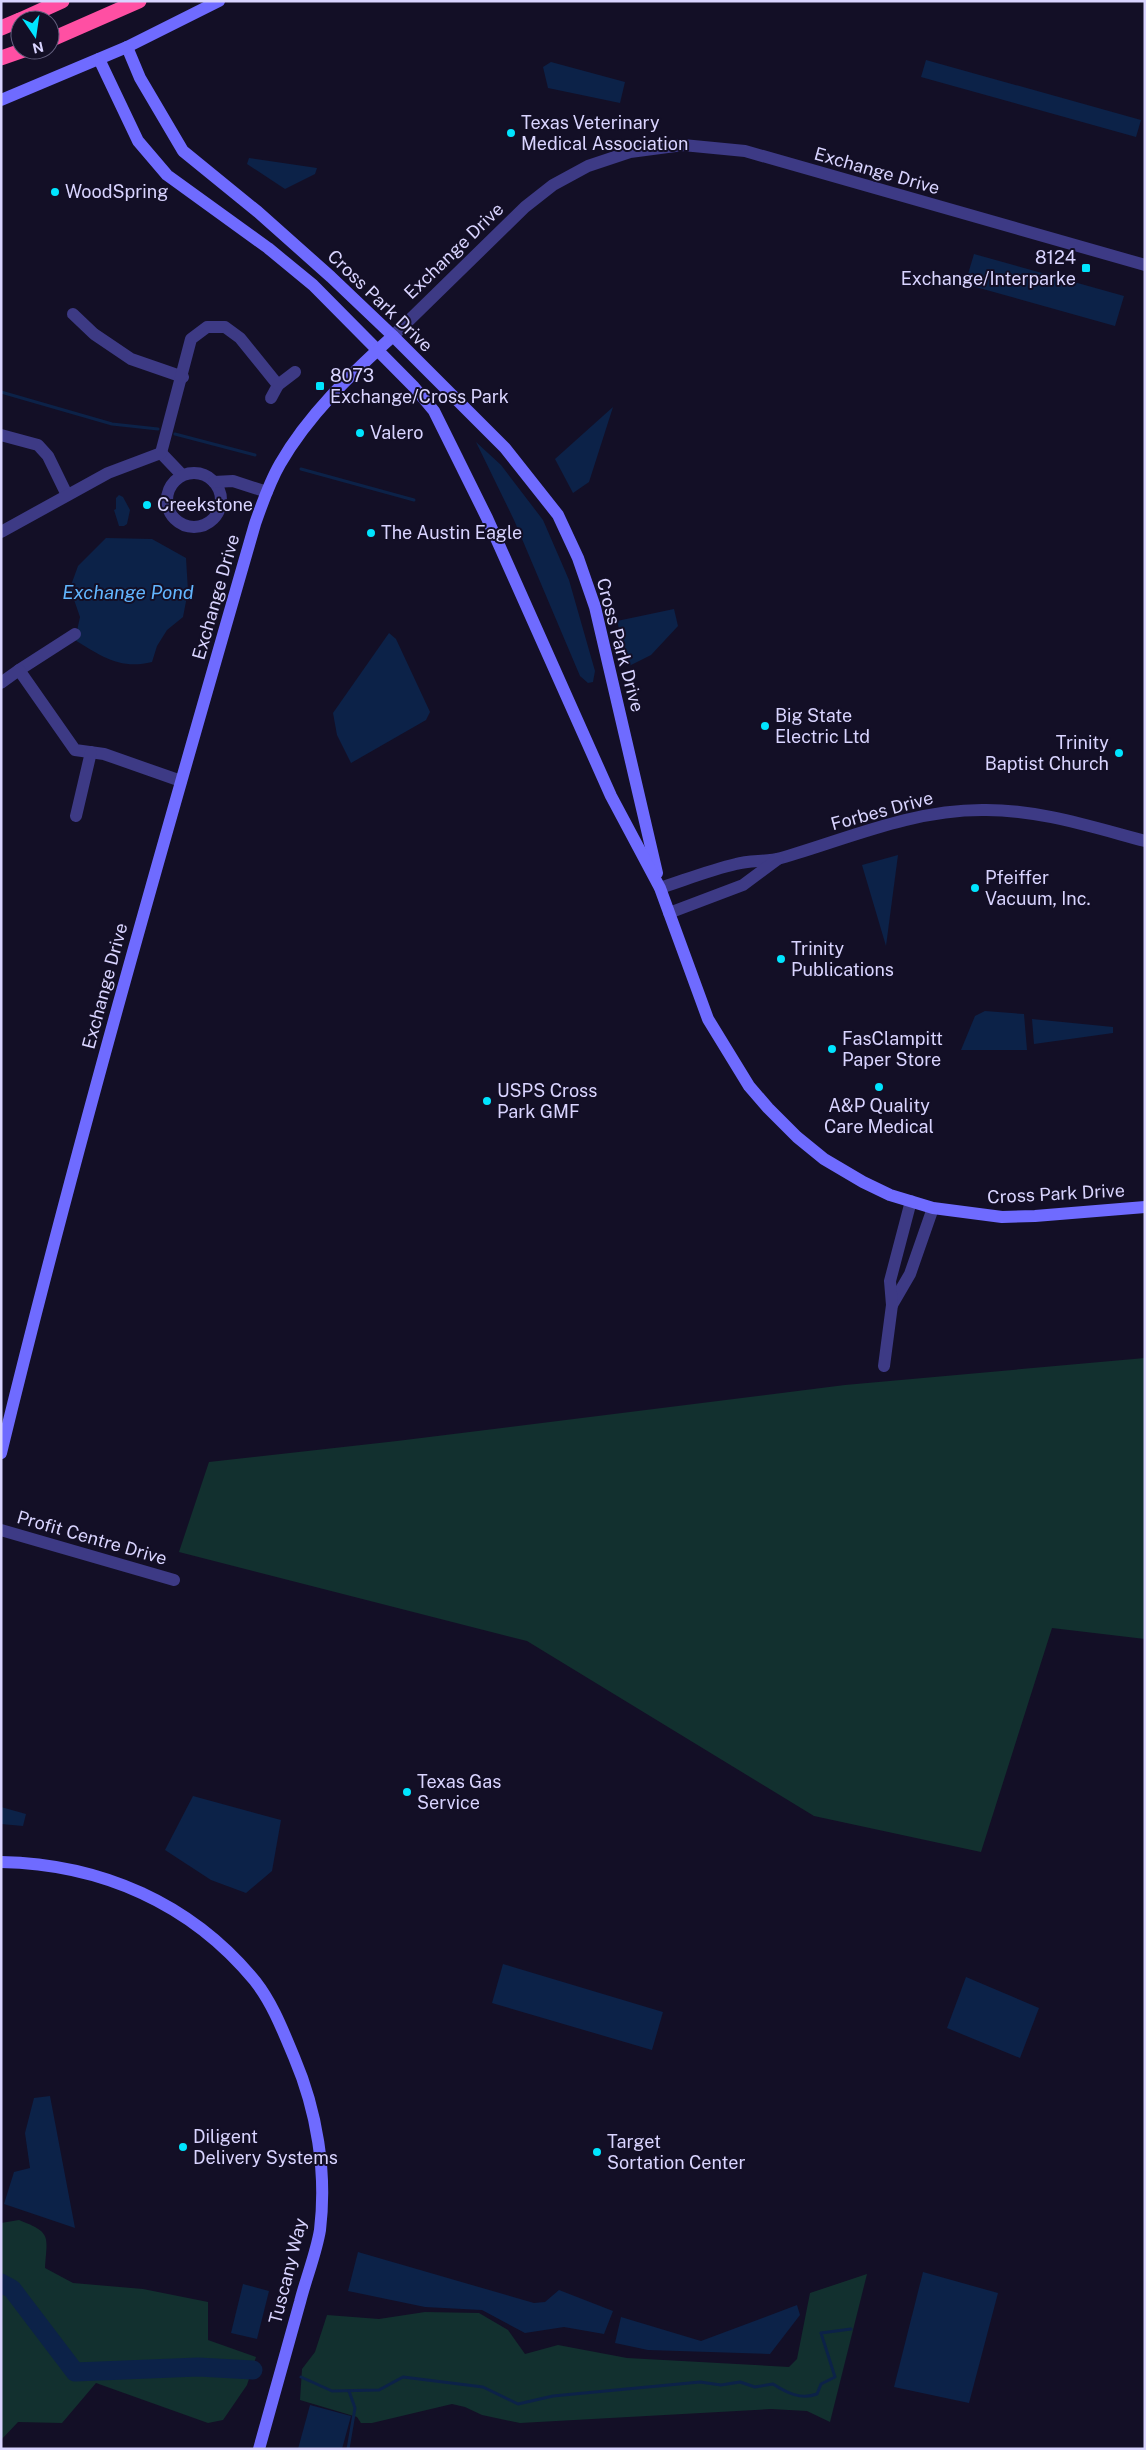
<svg xmlns="http://www.w3.org/2000/svg" width="1146" height="2450" viewBox="0 0 1146 2450" font-family="'Public Sans',sans-serif">
<rect width="100%" height="100%" fill="#130f26"/>
<g fill="#12302f">
<polygon points="1145,1358 1145,1639 1052,1628 981,1852 814,1816 527,1641 179,1552 209,1462 397,1441 845,1385"/>
<path d="M19 2220C52 2233 47 2235 45 2268L73 2283 143 2289 208 2302V2340L256 2357 247 2385 223 2420 208 2423 96 2383 62 2423 18 2422 1 2440V2223Z"/>
<polygon points="867,2274 830,2422 807,2411 771,2409 520,2423 482,2415 465,2407 452,2404 372,2423 361,2423 357,2417 300,2400 302,2369 315,2352 327,2315 379,2319 425,2312 479,2313 508,2330 525,2354 558,2345 627,2358 789,2367 797,2359 810,2293"/>
</g>
<g fill="#0c2248">
<polygon points="926,60 1141,120 1136,137 921,77"/>
<polygon points="551,62 625,82 620,103 548,88 543,67"/>
<polygon points="249,158 317,168 315,174 285,189 247,164"/>
<polygon points="974,254 1124,296 1115,326 965,284"/>
<polygon points="613,407 589,482 573,493 555,459"/>
<polygon points="476,442 501,465 543,520 569,580 595,671 593,682 588,683 580,676 514,520"/>
<polygon points="119,495 123,497 130,510 127,524 124,526 119,526 114,510 116,509 116,498"/>
<path d="M106 538 152 539 186 558 188 591 183 617 167 630 157 646 152 662C120 670 101 656 75 640L80 617 70 588 78 566Z"/>
<polygon points="674,609 678,626 651,655 629,666 617,621"/>
<polygon points="389,633 396,639 430,712 426,720 351,763 337,735 333,713"/>
<polygon points="898,855 886,946 862,865"/>
<polygon points="985,1011 1024,1014 1027,1050 961,1050 975,1016"/>
<polygon points="1032,1019 1113,1027 1113,1033 1034,1044"/>
<polygon points="193,1796 281,1820 272,1871 246,1893 211,1880 165,1850"/>
<polygon points="1,1807 26,1814 23,1826 1,1824"/>
<polygon points="503,1964 663,2012 652,2050 492,2003"/>
<polygon points="966,1977 1039,2008 1020,2058 947,2028"/>
<polygon points="50,2096 75,2228 4,2204 14,2172 30,2168 25,2133 34,2098"/>
<polygon points="358,2252 534,2303 545,2302 559,2290 613,2311 604,2334 564,2327 525,2333 482,2310 425,2307 348,2291"/>
<polygon points="923,2272 998,2293 969,2403 894,2387"/>
<polygon points="243,2284 269,2291 257,2339 231,2333"/>
<polygon points="797,2305 800,2315 770,2354 648,2350 615,2343 621,2317 701,2341"/>
<polygon points="310,2405 351,2416 342,2449 298,2449"/>
</g>
<g fill="none" stroke-linecap="round" stroke-linejoin="round">
<g stroke="#0c2248" stroke-width="3">
<polyline points="1,392 112,424 158,429"/>
<polyline points="175,434 255,455"/>
<polyline points="301,469 414,500"/>
<path d="M301 2377 332 2391 379 2390 403 2377 483 2387 518 2404 553 2396 700 2382 721 2385 740 2382 755 2387 773 2384C787 2393 801 2400 817 2394L821 2384 835 2377 821 2333 851 2329"/>
<polyline points="348,2449 355,2408 349,2391"/>
</g>
<polyline stroke="#0c2248" stroke-width="19" points="1,2283 12,2289 75,2372 198,2367 253,2370"/>
<g stroke="#3d3a85" stroke-width="12">
<polyline points="73,314 94,334 131,359 183,377"/>
<polyline points="393,336 525,207 553,185 588,166 630,152 683,145 745,151 1145,265"/>
<polyline points="271,398 278,385"/>
<polyline points="1,435 38,445 48,456 67,495"/>
<polyline points="161,453 182,475"/>
<circle cx="194" cy="500" r="27"/>
<polyline points="214,482 233,481 267,492"/>
<polyline points="1,532 108,473 161,453 191,339 207,327 225,327 240,338 278,385 295,372"/>
<polyline points="19,670 75,634"/>
<polyline points="1,683 19,670 75,750 104,754 181,781"/>
<polyline points="76,816 91,752"/>
<path d="M660 888C685 880 710 870 736 864 750 860 766 862 781 858 847 839 911 810 982 810 1037 809 1092 827 1145 841"/>
<polyline points="669,913 743,885 778,859"/>
<polyline points="892,1305 910,1274 933,1208"/>
<polyline points="884,1366 892,1305 890,1281 911,1201"/>
<polyline points="1,1530 174,1580"/>
</g>
<g stroke="#6f6bff" stroke-width="12">
<polyline points="127,47 140,78 183,151 258,212 331,277 393,336 505,448 558,515 578,558 595,607 657,873"/>
<polyline points="99,59 138,141 167,175 268,248 313,285 414,387 434,411 487,518 611,796 660,888 708,1019 749,1086 768,1108 797,1137 824,1159 863,1182 890,1195 933,1208 1002,1217 1035,1216 1145,1207"/>
<polyline points="1,100 127,47 219,1"/>
<path d="M1 1453C77 1141 166 833 255 524 262 504 269 483 280 464 308 415 351 374 393 336"/>
<path d="M1 1862C101 1864 191 1903 255 1981 273 2004 283 2031 294 2057 317 2111 327 2172 320 2230 316 2254 306 2278 300 2302 286 2351 273 2400 259 2449"/>
</g>
<g stroke="#ff4fa3" stroke-width="15">
<polyline points="20,20 62,1"/>
<polyline points="1,28 20,20"/>
<polyline points="50,40 139,1"/>
<polyline points="1,58 24,50"/>
</g>
</g>
<g fill="#00e5ff" stroke="#130f26" stroke-width="2">
<circle cx="511" cy="133" r="5"/>
<circle cx="55" cy="192" r="5"/>
<rect x="1081" y="263" width="10" height="10" rx="2.5"/>
<rect x="315" y="381" width="10" height="10" rx="2.5"/>
<circle cx="360" cy="433" r="5"/>
<circle cx="147" cy="505" r="5"/>
<circle cx="371" cy="533" r="5"/>
<circle cx="765" cy="726" r="5"/>
<circle cx="1119" cy="753" r="5"/>
<circle cx="975" cy="888" r="5"/>
<circle cx="781" cy="959" r="5"/>
<circle cx="832" cy="1049" r="5"/>
<circle cx="879" cy="1087" r="5"/>
<circle cx="487" cy="1101" r="5"/>
<circle cx="407" cy="1792" r="5"/>
<circle cx="183" cy="2147" r="5"/>
<circle cx="597" cy="2152" r="5"/>
</g>
<g text-anchor="middle" stroke-width="4" stroke-linejoin="round" paint-order="stroke">
<g font-size="18" fill="#d9d4ff" stroke="#130f26" text-anchor="start">
<text x="521" y="129">Texas Veterinary<tspan x="521" dy="21">Medical Association</tspan></text>
<text x="65" y="198">WoodSpring</text>
<text x="1076" y="264" text-anchor="end">8124<tspan x="1076" dy="21">Exchange/Interparke</tspan></text>
<text x="330" y="382">8073<tspan x="330" dy="21">Exchange/Cross Park</tspan></text>
<text x="370" y="439">Valero</text>
<text x="157" y="511">Creekstone</text>
<text x="381" y="539">The Austin Eagle</text>
<text x="775" y="722">Big State<tspan x="775" dy="21">Electric Ltd</tspan></text>
<text x="1109" y="749" text-anchor="end">Trinity<tspan x="1109" dy="21">Baptist Church</tspan></text>
<text x="985" y="884">Pfeiffer<tspan x="985" dy="21">Vacuum, Inc.</tspan></text>
<text x="791" y="955">Trinity<tspan x="791" dy="21">Publications</tspan></text>
<text x="842" y="1045">FasClampitt<tspan x="842" dy="21">Paper Store</tspan></text>
<text x="497" y="1097">USPS Cross<tspan x="497" dy="21">Park GMF</tspan></text>
<text x="879" y="1112" text-anchor="middle">A&amp;P Quality<tspan x="879" dy="21">Care Medical</tspan></text>
<text x="417" y="1788">Texas Gas<tspan x="417" dy="21">Service</tspan></text>
<text x="193" y="2143">Diligent<tspan x="193" dy="21">Delivery Systems</tspan></text>
<text x="607" y="2148">Target<tspan x="607" dy="21">Sortation Center</tspan></text>
</g>
<g font-size="18" fill="#d9d4ff" stroke="#130f26">
<text transform="translate(877 171) rotate(16)" y="6">Exchange Drive</text>
<text transform="translate(454 251) rotate(-44)" y="6">Exchange Drive</text>
<text transform="translate(380 301) rotate(44)" y="6">Cross Park Drive</text>
<text transform="translate(216 597) rotate(-74)" y="6">Exchange Drive</text>
<text transform="translate(620 645) rotate(75)" y="6">Cross Park Drive</text>
<text transform="translate(882 811) rotate(-15)" y="6">Forbes Drive</text>
<text transform="translate(105 986) rotate(-75)" y="6">Exchange Drive</text>
<text transform="translate(1056 1194) rotate(-3)" y="6">Cross Park Drive</text>
<text transform="translate(92 1538) rotate(16)" y="6">Profit Centre Drive</text>
<text transform="translate(288 2271) rotate(-76)" y="6">Tuscany Way</text>
</g>
<g font-size="19" font-style="italic" fill="#62b6ff" stroke="#130f26">
<text x="128" y="599">Exchange Pond</text>
</g>
</g>
<rect width="1146" height="2450" fill="none" stroke="#d9d4ff" stroke-width="5"/>
<g transform="translate(35 35) rotate(167)"><circle r="24" fill="#130f26" stroke="#625e7d"/>
<path d="M0-4L9 19L0 12L-9 19Z" fill="#00e5ff"/>
<text y="-8" font-size="14" font-weight="bold" text-anchor="middle" fill="#d9d4ff">N</text>
</g>
</svg>
